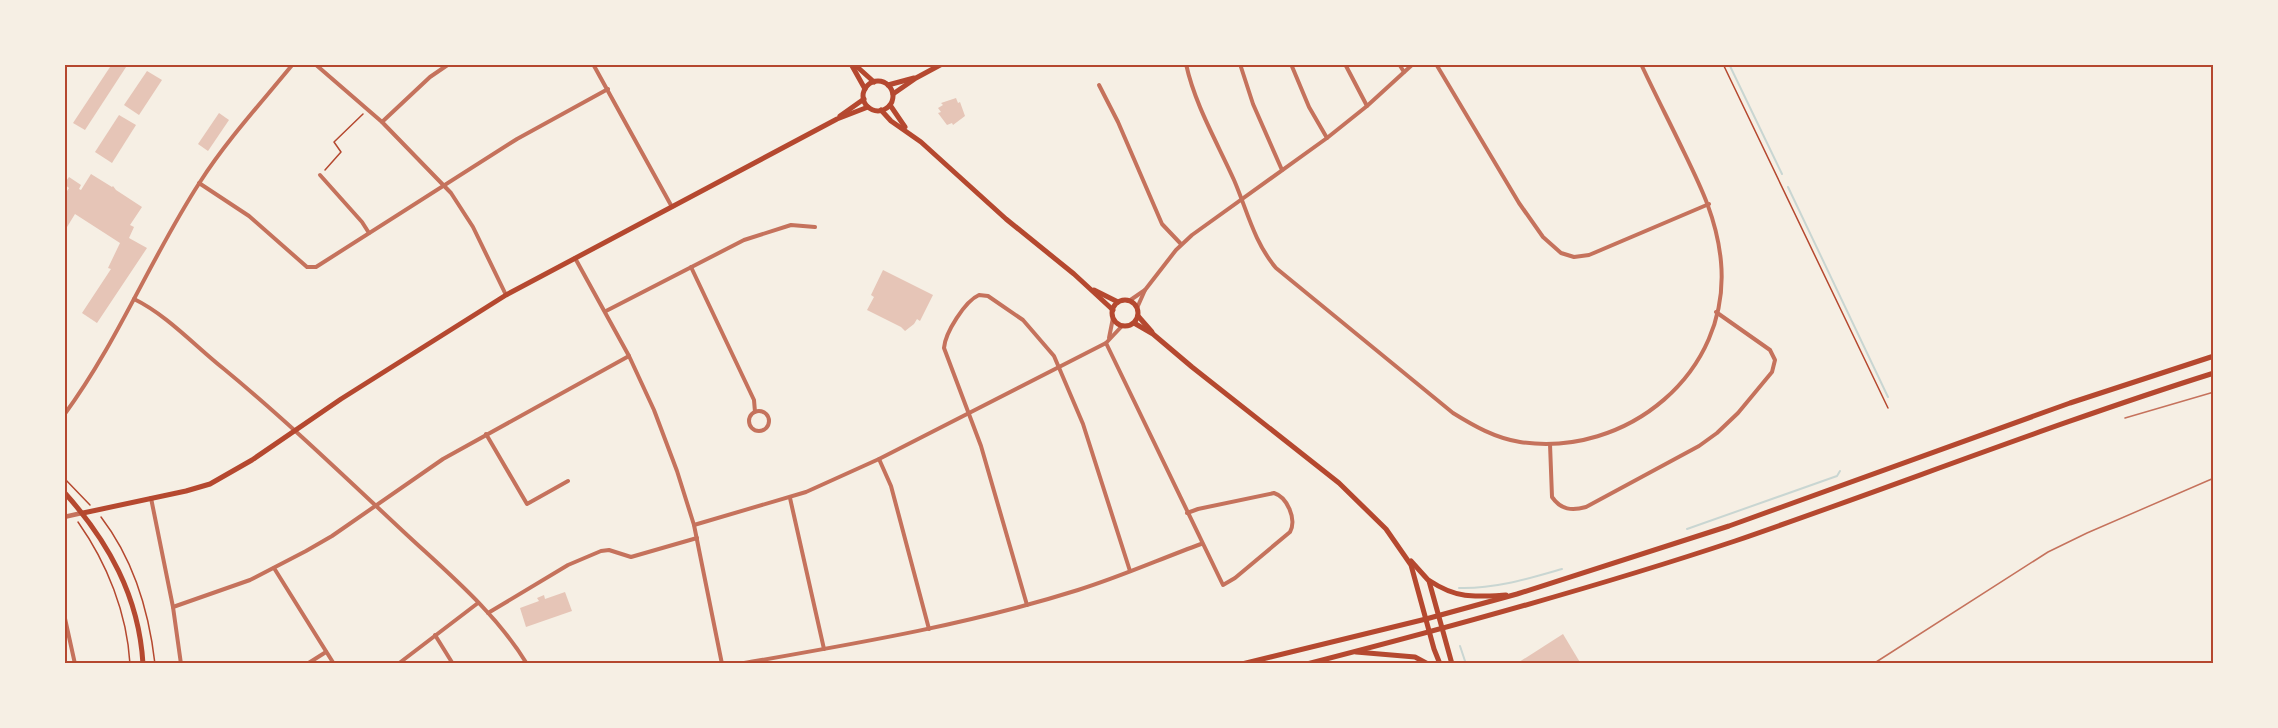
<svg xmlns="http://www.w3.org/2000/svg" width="2278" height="728" viewBox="0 0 2278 728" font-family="Lato,sans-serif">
<rect width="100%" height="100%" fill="#f6efe4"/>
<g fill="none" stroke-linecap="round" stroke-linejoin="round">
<g stroke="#c9d6d2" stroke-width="2">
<polyline points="1729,64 1782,174"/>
<polyline points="1788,187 1888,397"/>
<polyline points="1687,529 1837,476 1840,471"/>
<path d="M1459 588C1495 589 1527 579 1562 569"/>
<polyline points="1460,646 1466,664"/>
</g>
</g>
<g fill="#e6c5b7">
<polygon points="112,64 128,64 85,130 73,123"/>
<polygon points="147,71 162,80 139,115 124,105"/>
<polygon points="956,98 958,103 960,102 965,116 953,125 952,123 947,125 938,113 941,112 938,108 943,105 941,103"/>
<polygon points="219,113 229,120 208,151 198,144"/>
<polygon points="119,115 136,125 112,163 95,152"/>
<polygon points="91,174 112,187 113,186 116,190 142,207 130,225 134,227 129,238 147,248 97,323 82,313 111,269 108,268 120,243 75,214 64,232 64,189 67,191 69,188 64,184 69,177 81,185 79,189 81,190"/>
<polygon points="883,270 933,295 920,321 917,319 914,324 905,331 901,327 867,310 874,297 871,295"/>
<polygon points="565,592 572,611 526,627 520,608 539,601 537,598 544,595 545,599"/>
<polygon points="1563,634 1581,664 1516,664"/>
</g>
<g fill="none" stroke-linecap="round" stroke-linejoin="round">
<g stroke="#b5482f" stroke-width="1.5">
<polyline points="1723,64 1888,408"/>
<polyline points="325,170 341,152 334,142 363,114"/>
<polyline points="64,478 90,505"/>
<path d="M101 517C134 560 149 611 155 664"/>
<path d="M78 522C107 563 127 613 130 664"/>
</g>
<g stroke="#c5725c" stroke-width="1.5">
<polyline points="2125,418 2214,392"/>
<polyline points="1873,664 2048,552 2087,533 2214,478"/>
</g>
<g stroke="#c5725c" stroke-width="4">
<polyline points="315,64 382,122 451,193 473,227 506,295"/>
<polyline points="593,64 672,207"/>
<path d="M1186 64C1195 105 1217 142 1234 180 1247 210 1254 242 1276 268L1453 413C1474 426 1495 438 1520 442 1626 458 1731 373 1721 262 1717 218 1700 185 1681 146 1668 119 1654 92 1641 64"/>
<polyline points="1240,64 1253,104 1282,170"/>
<polyline points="1291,64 1309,107 1327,138"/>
<polyline points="1345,64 1367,106"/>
<polyline points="1399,64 1404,72"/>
<polyline points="1436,64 1519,203 1543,237 1561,253 1574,257 1589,255 1709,204"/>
<polyline points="1099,85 1118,122 1162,224 1181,244"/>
<polyline points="382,122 430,77 449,64"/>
<polyline points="320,175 362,222 369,233"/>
<polyline points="199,183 249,216 307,267 316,267 517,139 608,89"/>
<polyline points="575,258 629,356 654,410 677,471 694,525 722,664"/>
<polyline points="691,267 754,400 755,412"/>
<path d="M134 299C167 315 195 346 224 369 287 421 346 478 406 534 449 574 496 613 527 664"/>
<polyline points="1129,301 1145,290"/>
<polyline points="1137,308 1145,290 1176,250 1192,235 1327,138 1367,106 1413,64"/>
<polyline points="606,311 744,240 791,225 815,227"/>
<polyline points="1109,338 1113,318"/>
<path d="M1106 343 1223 585 1235 578 1290 532C1297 519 1287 497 1274 493L1198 509 1187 513"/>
<circle cx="759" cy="421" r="10"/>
<path d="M64 415C118 342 151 257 200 182 227 140 261 103 293 64"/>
<polyline points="486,434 527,504 568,481"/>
<path d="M1550 444 1552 497C1561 510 1572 511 1586 507L1699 446 1717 433 1738 413 1772 372 1775 360 1770 350 1716 312"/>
<polyline points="879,459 891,486 929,629"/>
<polyline points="151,498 173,607 181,664"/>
<polyline points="790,498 824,649"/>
<polyline points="694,525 806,492 879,459 1106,343 1122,326"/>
<polyline points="274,568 334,664"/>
<path d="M1027 605 981 446 944 348C945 333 965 301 979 295L988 296 1023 320 1054 356 1083 424 1130 571"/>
<polyline points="173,607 250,580 306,551 332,536 443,459 629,356"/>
<polyline points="488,613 568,565 601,551 609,550 631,557 697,538"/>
<polyline points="64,614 75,664"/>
<polyline points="435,635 453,664"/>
<polyline points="307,664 326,652"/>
<polyline points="398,664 478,603"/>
<path d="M739 664C853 644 967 625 1078 590 1120 577 1160 559 1201 544"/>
</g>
<polyline stroke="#c5725c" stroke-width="4.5" points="64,517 82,513"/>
<g stroke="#b5482f" stroke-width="5">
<polyline points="851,64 865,89"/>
<polyline points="854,64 874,82"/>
<circle cx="878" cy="96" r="15"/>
<polyline points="888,85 914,78"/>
<polyline points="893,94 916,78 942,64"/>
<polyline points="890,105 905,127"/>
<polyline points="881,110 891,121 921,142 1006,219 1074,274 1113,310"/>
<polyline points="840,116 864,99"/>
<polyline points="1094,290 1118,302"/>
<circle cx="1125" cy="313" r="13"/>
<polyline points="1138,316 1152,332"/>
<polyline points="1134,323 1153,334 1192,367 1339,483 1386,529 1411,565 1434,649 1440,664"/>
<polyline points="83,513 186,491 210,484 252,460 341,399 506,295 837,119 868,107"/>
<polyline points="1411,561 1429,581 1452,664"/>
<path d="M1430 581C1457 599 1475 597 1506 595"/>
<polyline points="1356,652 1415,657 1428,664"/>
</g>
<g stroke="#b5482f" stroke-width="5">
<path d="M64 492C108 541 139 596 143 664"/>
<polyline points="1242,664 1426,619 1517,594 1729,526 2070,403 2214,356"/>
<path d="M1307 664C1451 627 1594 588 1735 541 1895 486 2052 424 2214 373"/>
</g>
</g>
<rect width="2278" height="728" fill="none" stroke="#f6efe4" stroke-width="132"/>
<rect x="66" y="66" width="2146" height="596" fill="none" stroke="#b5482f" stroke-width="2"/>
</svg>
